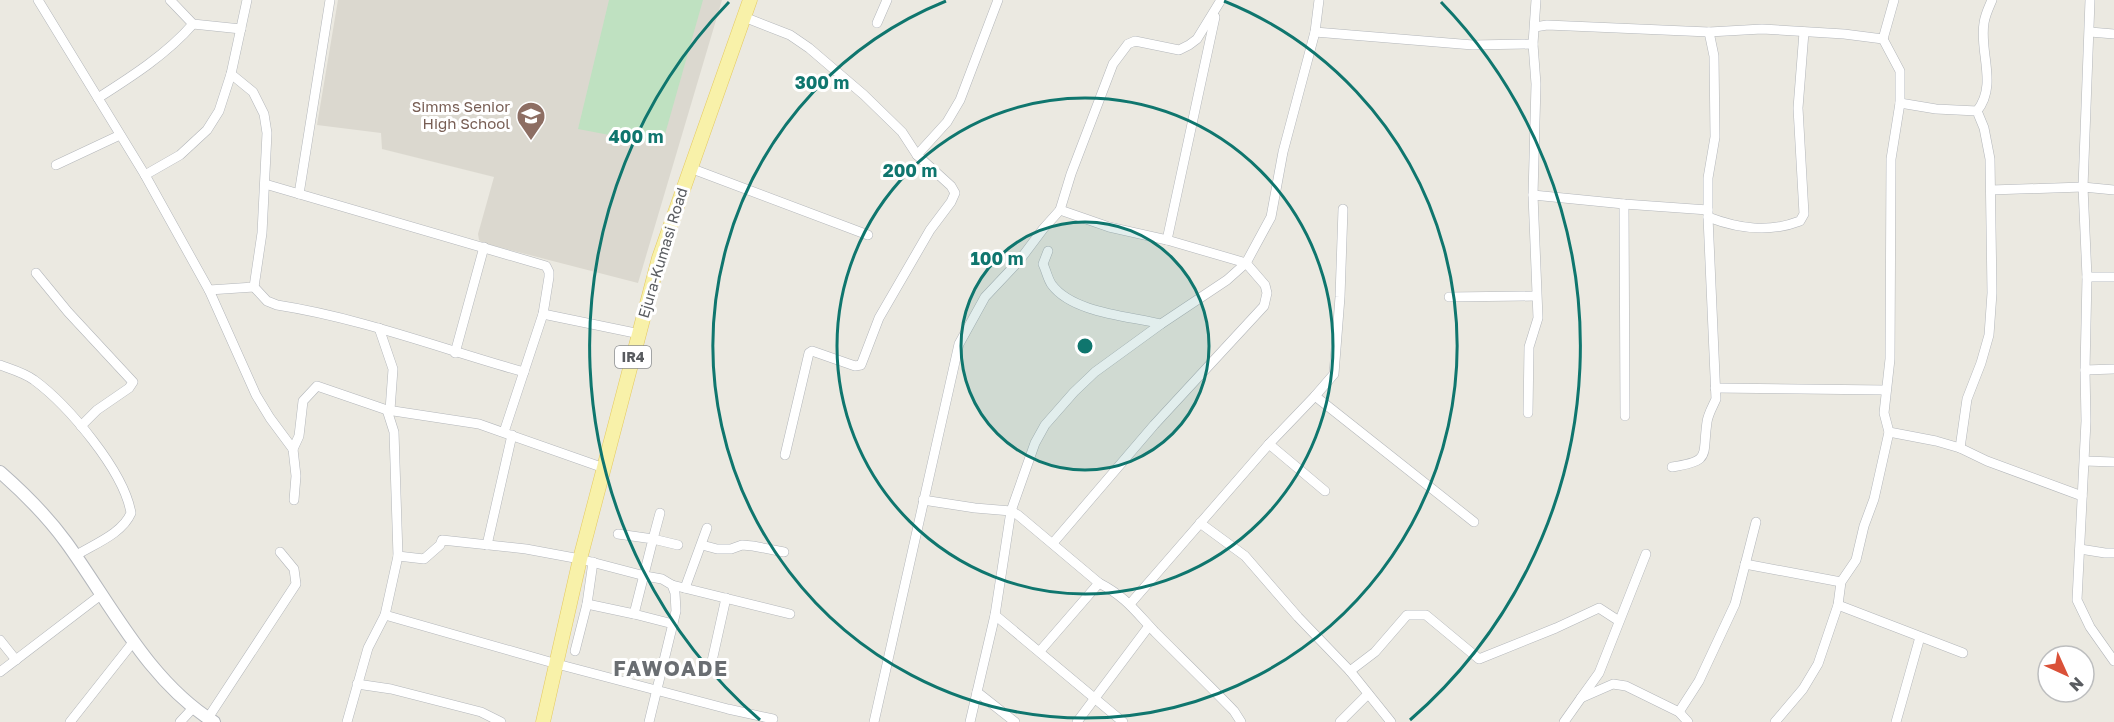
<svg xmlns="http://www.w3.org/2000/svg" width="2114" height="722" viewBox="0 0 2114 722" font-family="'Golos Text',sans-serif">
<rect width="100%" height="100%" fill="#ebe9e1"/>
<polygon fill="#dbd8cf" points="338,0 722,0 638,283 483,243 479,240 478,234 494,177 382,149 381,133 317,125"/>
<polygon fill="#bfe1c1" points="609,0 703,0 662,145 578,129"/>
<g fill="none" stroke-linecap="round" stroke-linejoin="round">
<g stroke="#b3b6ba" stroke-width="10">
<g id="street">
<polyline points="38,0 145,175 209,290 256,395 270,418 293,449"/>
<polyline points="170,0 193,24 241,29"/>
<polyline points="744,17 790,35 809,48 864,95 902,132 917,155 951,186 955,193 951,202 930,230 879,318 861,365 855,366 812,351 809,353 785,455"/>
<polyline points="877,23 887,0"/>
<polyline points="1535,27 1547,25 1709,32 1762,29 1844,34 1883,39 1900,71 1900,103 1891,159 1890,359 1884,413 1889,432 1874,499 1864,526 1856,560 1841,582 1838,605 1818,664 1803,689 1775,722"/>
<polyline points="1315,32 1473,45 1533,44"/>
<polyline points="2090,32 2114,34"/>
<polyline points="1883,39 1894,0"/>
<path d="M98 98C131 77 167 54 193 24"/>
<polyline points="1900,103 1936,109 1977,111 1984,128 1990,159 1992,293 1989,335 1981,363 1967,399 1960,448"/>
<path d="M1977 111C1998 85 1979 52 1984 23 1985 15 1989 7 1992 0"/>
<polyline points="917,155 947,122 960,100 998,0"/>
<polyline points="56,165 120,135"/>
<polyline points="690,168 868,235"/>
<polyline points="145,175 180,155 207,130 219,111 231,74 247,0"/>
<polyline points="265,184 546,266 549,272 549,277 543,314 504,432"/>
<polyline points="1991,190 2083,187 2090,0"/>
<polyline points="2114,190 2083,187 2087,277 2085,370 2086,421 2077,600 2090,627 2114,661"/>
<polyline points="299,194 330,0"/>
<polyline points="1533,195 1624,204 1708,210"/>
<polyline points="1624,204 1625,416"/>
<polyline points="1060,210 1071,174 1113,64 1128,44 1135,41 1179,50 1189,45 1197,39 1221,0"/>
<path d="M1708 217C1739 229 1769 233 1800 221L1804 214 1798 108 1804 32"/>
<polyline points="1167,240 1215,17"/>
<path d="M1048 251 1043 264C1046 270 1048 280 1052 285 1073 313 1129 316 1161 324"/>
<polyline points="36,273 68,312 133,382 129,388 97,410 81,426"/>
<polyline points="2087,277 2114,277"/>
<path d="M254 287 267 301 277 305C361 318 442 349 524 372"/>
<polyline points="209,290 254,287 262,233 267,133 264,114 253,92 231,74"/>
<polyline points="1449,297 1536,296"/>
<polyline points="543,314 640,334"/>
<polyline points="379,328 393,369 390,410"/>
<polyline points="455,353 484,247"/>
<path d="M0 365C11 369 25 373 34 380 68 405 124 471 131 513 122 534 94 544 75 556"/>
<polyline points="2085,370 2114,369"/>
<polyline points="1715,388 1886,390"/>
<polyline points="1315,396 1474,522"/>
<polyline points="1528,413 1529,347 1538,318 1533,195 1536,84 1533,44 1536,0"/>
<polyline points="1889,432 1936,441 1960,448 1987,461 2082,496"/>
<polyline points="1269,444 1325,491"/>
<polyline points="2085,461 2114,462"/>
<path d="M1672 467C1712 461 1702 456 1707 422 1708 414 1713 406 1716 399L1708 217V178L1715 137 1714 56 1709 32"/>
<polyline points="294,500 296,476 293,449 299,436 303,401 317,386 387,410 479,424 604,468"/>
<path d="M923 500 975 508 1011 511 1018 515 1099 583C1126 597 1135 611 1155 632 1181 658 1208 684 1234 711L1241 722"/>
<polyline points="660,513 653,539 678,545"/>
<polyline points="1200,523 1245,556 1298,617 1350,671 1391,722"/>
<polyline points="487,545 512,435"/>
<polyline points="702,545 717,549 731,549 742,545 753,546 784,552"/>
<polyline points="2080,549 2105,553 2114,553"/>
<polyline points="398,556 424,559 440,545 442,540 526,549 580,559 645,576 662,579 672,585 675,593 676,611 649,722"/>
<polyline points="593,562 587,604 634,614 653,539 618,534"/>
<polyline points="1745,564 1841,582"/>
<polyline points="672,585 790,614"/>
<polyline points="685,588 707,528"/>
<polyline points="1130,604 1269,444 1315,396 1334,374 1340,297 1343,209"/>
<polyline points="1838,605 1963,653"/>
<polyline points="634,614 673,624"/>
<polyline points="385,615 557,664 728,709 773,719"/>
<polyline points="995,615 1123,722"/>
<polyline points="0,640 16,660"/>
<polyline points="575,651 587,604"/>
<polyline points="1040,651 1099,583"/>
<polyline points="712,661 726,598"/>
<polyline points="1350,671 1375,652 1407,615 1426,615 1479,659 1556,628 1599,608 1619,621"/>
<polyline points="0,672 102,594"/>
<polyline points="357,684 391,689 481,712 501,722"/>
<polyline points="977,692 1015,722"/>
<polyline points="1581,698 1599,673 1646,554"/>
<polyline points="1679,712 1699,681 1735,604 1756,522"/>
<polyline points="208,718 296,584 294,569 280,552"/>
<polyline points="70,722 134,641"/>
<polyline points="180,722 193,708"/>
<polyline points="347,722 368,648 385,615 398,556 394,432 387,410"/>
<polyline points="874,722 959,344 985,297 1019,261 1043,229 1060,210 1109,227 1167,240 1246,263 1265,285 1267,293 1264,306 1154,425 1053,543"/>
<polyline points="970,722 995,615 1011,511 1035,443 1045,425 1074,392 1095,372 1161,324 1227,280 1246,263 1271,217 1283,152 1315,32 1319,0"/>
<polyline points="1077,722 1149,626"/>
<polyline points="1340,722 1368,694"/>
<polyline points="1564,722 1581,698 1613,684 1626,686 1679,712 1688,722"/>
<polyline points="1896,722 1920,637"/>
</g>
</g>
<g stroke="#b4b7bc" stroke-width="14">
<path id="secondary" d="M0 472C24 493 47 516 66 542 111 604 148 681 214 722"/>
</g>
<g stroke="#e5ca60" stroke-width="15">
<polyline id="primary" points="543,722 580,559 659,258 750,0"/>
</g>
<use href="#street" stroke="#fff" stroke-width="9"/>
<use href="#secondary" stroke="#fff" stroke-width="12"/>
<use href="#primary" stroke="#f8f1a9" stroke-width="14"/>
</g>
<circle cx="1085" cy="346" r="124" fill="#0f766e" fill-opacity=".12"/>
<g fill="none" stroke="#0f766e" stroke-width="3">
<circle cx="1085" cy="346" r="124"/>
<circle cx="1085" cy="346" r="248"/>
<path d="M1224 1A372 372 0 1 1 946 1"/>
<path d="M760 720A495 495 0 0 1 729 2M1441 2A495 495 0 0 1 1410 720"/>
</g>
<defs>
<g id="school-pin" transform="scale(1.5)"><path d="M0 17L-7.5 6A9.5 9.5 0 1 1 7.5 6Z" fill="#8d6e63" stroke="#fff"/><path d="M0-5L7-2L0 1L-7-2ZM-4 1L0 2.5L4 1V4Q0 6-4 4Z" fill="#fff"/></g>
</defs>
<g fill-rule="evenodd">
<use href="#school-pin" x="531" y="116"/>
</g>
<g text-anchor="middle" stroke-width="6" stroke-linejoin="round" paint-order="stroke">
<rect fill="#fff" stroke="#8b8d90" stroke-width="1.5" x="615" y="346" width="36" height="22" rx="4.5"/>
<g font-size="14" font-weight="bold" fill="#595c60">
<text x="633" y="362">IR4</text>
</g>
<g font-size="15" fill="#785e54" stroke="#fff" text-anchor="end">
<text x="510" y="112">Simms Senior<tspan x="510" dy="17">High School</tspan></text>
</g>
<g font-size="15" fill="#595c60" stroke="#fff">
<text transform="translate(663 253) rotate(-73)" y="5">Ejura-Kumasi Road</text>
</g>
<g font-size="21" font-weight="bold" letter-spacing="1.5" fill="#6a6e72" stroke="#fff">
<text x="671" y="676">FAWOADE</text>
</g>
</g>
<circle cx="1085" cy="346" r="9" fill="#0f766e" stroke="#fff" stroke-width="3"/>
<g font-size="18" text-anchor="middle" font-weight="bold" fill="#0f766e" stroke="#fff" stroke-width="6" stroke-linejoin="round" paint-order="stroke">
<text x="822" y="89">300 m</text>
<text x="636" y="143">400 m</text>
<text x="910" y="177">200 m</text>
<text x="997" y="265">100 m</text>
</g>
<g transform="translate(2066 674) rotate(135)"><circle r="28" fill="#ffffff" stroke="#bdbebf" stroke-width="1.5"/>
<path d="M0-4.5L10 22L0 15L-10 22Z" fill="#da5138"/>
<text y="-9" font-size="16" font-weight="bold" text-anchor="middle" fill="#595c60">N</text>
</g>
</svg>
